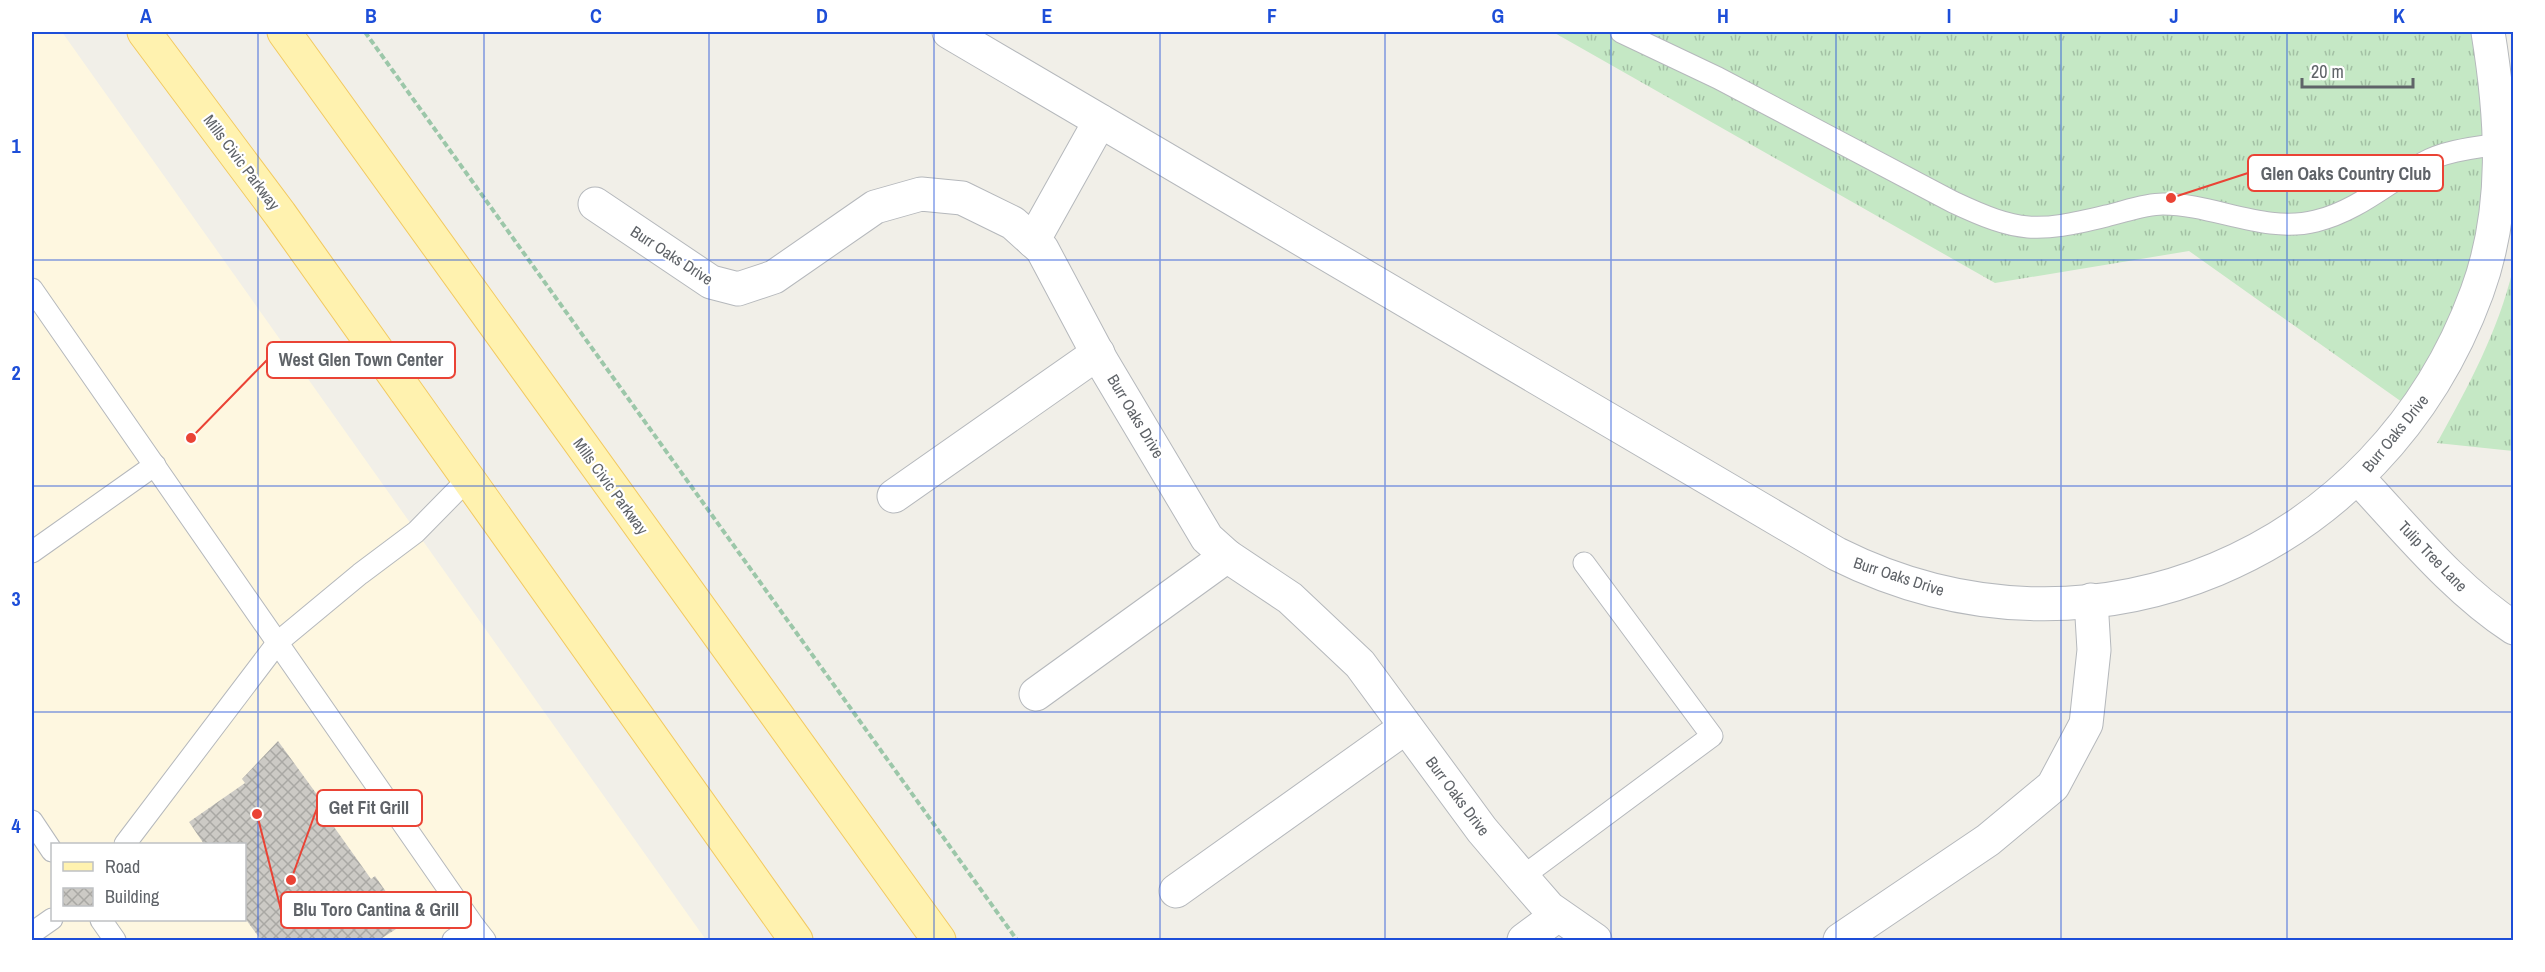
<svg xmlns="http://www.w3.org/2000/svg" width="2545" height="972" viewBox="0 0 2545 972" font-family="'Archivo Narrow',sans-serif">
<defs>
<pattern id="grass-tufts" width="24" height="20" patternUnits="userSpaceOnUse" patternTransform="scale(1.5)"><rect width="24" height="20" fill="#c5e8c5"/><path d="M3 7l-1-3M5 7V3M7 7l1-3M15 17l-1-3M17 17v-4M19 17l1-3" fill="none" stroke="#a3c0a4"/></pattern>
<pattern id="building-cross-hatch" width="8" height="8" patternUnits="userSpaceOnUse" patternTransform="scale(1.5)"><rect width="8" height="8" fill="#cccac5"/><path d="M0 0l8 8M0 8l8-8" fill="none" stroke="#a9a8a4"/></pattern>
</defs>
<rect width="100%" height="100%" fill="#f1efe8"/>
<path fill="#fef7e0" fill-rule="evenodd" d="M32 32H62L706 940H32ZM52 844H244V920H52Z"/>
<g fill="url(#grass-tufts)">
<polygon points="1553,32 2488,32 2493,227 2416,412 2189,251 1995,283"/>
<path d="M2513 269V451L2437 443C2468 387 2498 332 2513 269Z"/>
</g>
<polygon fill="url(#building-cross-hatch)" points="278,741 321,800 317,803 371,879 375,876 407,922 379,940 261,940 244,917 244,844 204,844 189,822 245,783 242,779"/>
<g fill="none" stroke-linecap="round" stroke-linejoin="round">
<g stroke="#b5b8bc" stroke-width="23">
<g id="lane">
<path d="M1621 32 1718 78 1953 202C2019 233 2036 233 2106 216 2124 212 2144 204 2163 204 2214 204 2265 234 2316 221 2357 211 2387 183 2423 163 2448 149 2483 147 2511 142"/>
<polyline points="32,289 474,926"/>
<polyline points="32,552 155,465"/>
<polyline points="32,821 52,851"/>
<polyline points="125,844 278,642 360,574 416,532 469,478"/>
<polyline points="1522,877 1712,736 1584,563"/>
<polyline points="101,920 115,940"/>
<polyline points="32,933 52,919"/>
<polyline points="453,940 474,926 485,940"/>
</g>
</g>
<g stroke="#b5b8bc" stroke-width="35">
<g id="street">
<path d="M949 32 1837 554C2091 681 2381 555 2477 292 2508 208 2502 118 2488 32"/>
<polyline points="595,204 711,282 738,289 774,277 875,207 921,194 962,198 1013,223 1042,249 1101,360 1207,538 1227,556 1290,598 1360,664 1482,830 1522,877 1549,908 1595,940"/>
<polyline points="1033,241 1100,121"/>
<path d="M2358 478C2407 530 2454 589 2514 628"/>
<polyline points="894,496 1098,353"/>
<polyline points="1036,694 1227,556"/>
<polyline points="1176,891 1406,727"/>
<polyline points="1524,940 1558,915"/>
<polyline points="1840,940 1988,840 2053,786 2086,724 2094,650 2091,600"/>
</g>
</g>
<g stroke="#f2c960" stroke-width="35">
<g id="primary">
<polyline points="144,32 280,214 796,940"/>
<polyline points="284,32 939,940"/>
</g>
</g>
<polyline stroke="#9cc7a9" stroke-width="4" stroke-dasharray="6 3" stroke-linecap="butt" points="365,32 1017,940"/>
<use href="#lane" stroke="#fff" stroke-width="21"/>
<use href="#street" stroke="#fff" stroke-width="33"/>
<use href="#primary" stroke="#fff2af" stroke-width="33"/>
</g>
<path fill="none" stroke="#1d4ed8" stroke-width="1.5" stroke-opacity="0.55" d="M258 32V940M484 32V940M709 32V940M934 32V940M1160 32V940M1385 32V940M1611 32V940M1836 32V940M2061 32V940M2287 32V940M32 260H2514M32 486H2514M32 712H2514"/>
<g text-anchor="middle" stroke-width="4.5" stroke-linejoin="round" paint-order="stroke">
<g font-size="16" fill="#5f6368" stroke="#fff">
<text transform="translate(242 162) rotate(53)" y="6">Mills Civic Parkway</text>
<text transform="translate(672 255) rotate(33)" y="6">Burr Oaks Drive</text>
<text transform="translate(1136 416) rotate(59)" y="6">Burr Oaks Drive</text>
<text transform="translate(2395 433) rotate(-51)" y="6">Burr Oaks Drive</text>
<text transform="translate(611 486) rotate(54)" y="6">Mills Civic Parkway</text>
<text transform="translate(2433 556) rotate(46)" y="6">Tulip Tree Lane</text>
<text transform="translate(1899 576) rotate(18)" y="6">Burr Oaks Drive</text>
<text transform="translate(1458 796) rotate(53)" y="6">Burr Oaks Drive</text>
</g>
</g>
<path fill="none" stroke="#ea4335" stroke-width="2" d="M2171 198L2248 173M191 438L267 360M291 880L317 808M257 814L281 910"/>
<g fill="#ea4335" stroke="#fff" stroke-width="2">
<circle cx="2171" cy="198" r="6"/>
<circle cx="191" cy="438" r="6"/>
<circle cx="291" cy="880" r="6"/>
<circle cx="257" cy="814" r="6"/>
</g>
<g fill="#fff" stroke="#ea4335" stroke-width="2">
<rect x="2248" y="155" width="195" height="36" rx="6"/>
<rect x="267" y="342" width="188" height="36" rx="6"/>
<rect x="317" y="790" width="105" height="36" rx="6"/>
<rect x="281" y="892" width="190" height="36" rx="6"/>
</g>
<g font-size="18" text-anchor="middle" font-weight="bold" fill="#5f6368">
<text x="2346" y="180">Glen Oaks Country Club</text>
<text x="361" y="366">West Glen Town Center</text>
<text x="369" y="814">Get Fit Grill</text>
<text x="376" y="916">Blu Toro Cantina &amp; Grill</text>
</g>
<rect width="2545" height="972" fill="none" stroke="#ffffff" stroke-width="66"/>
<rect x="51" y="843" width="195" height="78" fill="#ffffff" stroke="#bfc1c3" stroke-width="1.5"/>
<rect x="63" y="862" width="30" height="9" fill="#fff2af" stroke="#bfc1c3" stroke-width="1.5"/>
<text x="105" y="873" font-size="18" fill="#5f6368">Road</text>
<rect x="63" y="888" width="30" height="18" fill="url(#building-cross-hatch)" stroke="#bfc1c3" stroke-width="1.5"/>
<text x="105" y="903" font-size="18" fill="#5f6368">Building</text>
<path d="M2302 78v9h111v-9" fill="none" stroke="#5f6368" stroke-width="3"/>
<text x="2311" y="78" font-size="18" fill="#5f6368" stroke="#ffffff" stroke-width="4.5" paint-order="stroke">20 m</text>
<rect x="33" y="33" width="2479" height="906" fill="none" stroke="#1d4ed8" stroke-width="2"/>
<g font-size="20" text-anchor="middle" font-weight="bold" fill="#1d4ed8">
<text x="146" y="23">A</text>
<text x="371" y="23">B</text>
<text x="596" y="23">C</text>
<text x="822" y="23">D</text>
<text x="1047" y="23">E</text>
<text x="1272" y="23">F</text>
<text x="1498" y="23">G</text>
<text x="1723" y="23">H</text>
<text x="1949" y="23">I</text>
<text x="2174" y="23">J</text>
<text x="2399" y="23">K</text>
<text x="16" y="153">1</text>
<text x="16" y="380">2</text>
<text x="16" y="606">3</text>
<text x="16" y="833">4</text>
</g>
</svg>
